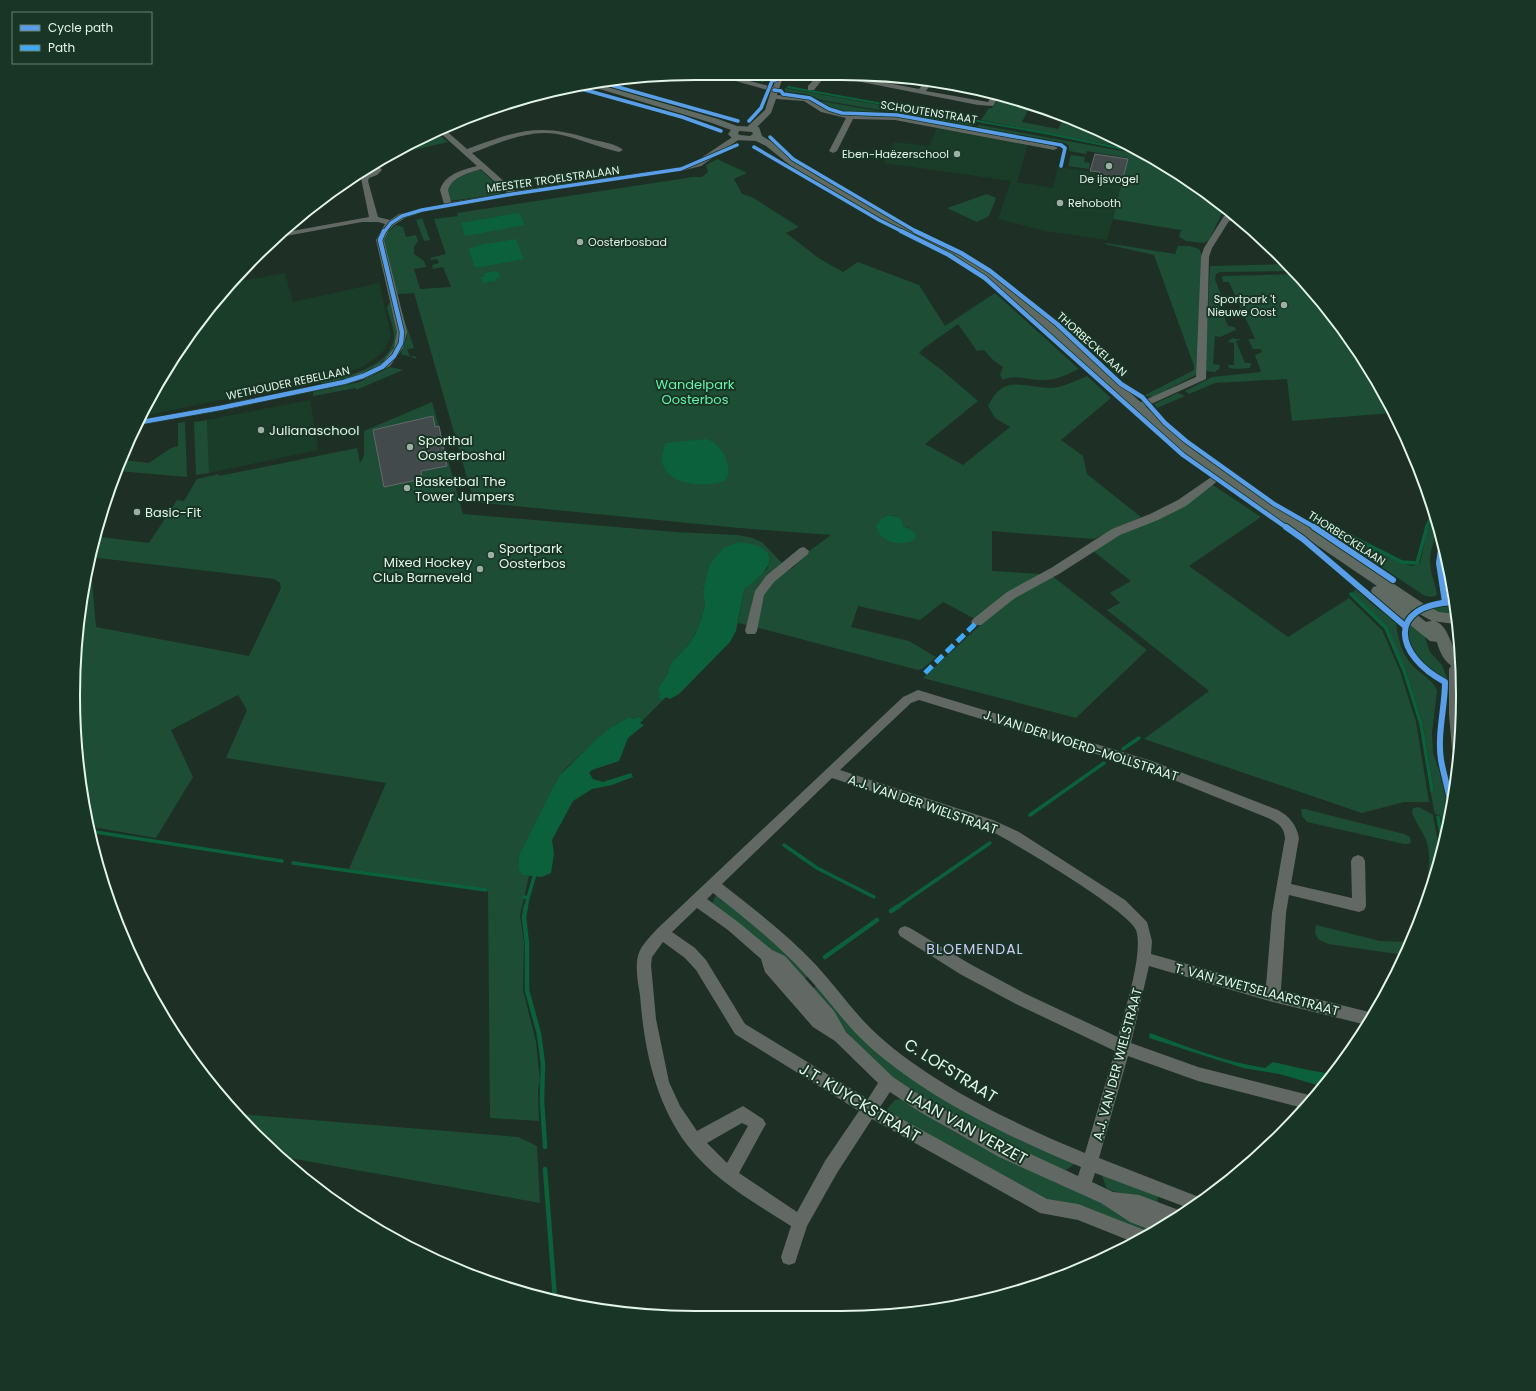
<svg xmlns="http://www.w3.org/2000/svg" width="1536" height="1391" viewBox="0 0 1536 1391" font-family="Poppins,sans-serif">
<rect width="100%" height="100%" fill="#1e2f26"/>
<g fill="#1a3d29">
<polygon points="937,127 1028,144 1017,182 1053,188 1058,167 1087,171 1096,173 1095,178 1123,183 1107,240 1045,231 998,219 1011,181 884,163 894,142 929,146"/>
<polygon points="285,273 293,302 379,283 391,335 385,349 377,357 364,366 345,374 139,417 202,316 231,283"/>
<polygon points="310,400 318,450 209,473 207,420"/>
</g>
<g fill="#1d4d35" fill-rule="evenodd">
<polygon points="785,88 975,122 972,126 821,100 806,94 787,92 785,91"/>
<polygon points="1004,98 1024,104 1023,107 1029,108 1022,122 1058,129 1063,120 1058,119 1060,115 1079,120 1132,149 981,120 989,108 992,108 997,101 1002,102"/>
<path d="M820 101 883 112C860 112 839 115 820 101Z"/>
<polygon points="979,125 1144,155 1186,178 1224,209 1209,240 1204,243 1186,241 1179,237 1181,230 1113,219 1128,158 1087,151 1086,154 1069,151 1069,146 1065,143 977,127"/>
<polygon points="435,131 448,142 392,155 420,137"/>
<polygon points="1071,155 1085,157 1084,162 1090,163 1089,169 1068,166"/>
<path d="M717 159 747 173 734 179 742 194 752 197 799 227 786 233 820 259 843 272 858 262 919 285 945 326 995 293 1079 369C1066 375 1055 381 1040 380 1026 380 1016 374 1003 380L1000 375 1003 367 994 361 984 350 977 351 958 324 924 348 919 353 943 371 978 401 925 444 963 465 1010 427 995 418 988 406C1004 373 1023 388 1051 388 1064 387 1075 381 1087 376L1111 398 1061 440 1083 456 1087 474 1141 517 1094 539 992 531V571L1041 574 977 620 943 602 920 620 858 606 851 627 909 641 936 657 922 669 918 670 755 627 762 594 771 582 795 566 801 557 831 535 739 528 474 502 414 293 397 294C393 280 383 255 384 240 385 234 391 229 396 225L403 227 406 237 416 235 418 241 414 247V254L424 261 426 267 414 269 420 289 451 287 443 267 433 269 432 265 439 263 437 259 431 260 430 258 446 254 434 219 458 216 457 213 693 177H702L708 172 706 165ZM888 515 896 516 902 526 909 528 876 526Z"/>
<polygon points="480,169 500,188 500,194 449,201 447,195 448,186 460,177"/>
<polygon points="987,194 996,198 989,216 977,222 947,208"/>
<polygon points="422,218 430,240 424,241 416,220"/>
<polygon points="1106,243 1175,254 1178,246 1190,246 1199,249 1203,257 1199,371 1194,376 1153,397 1143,396 1194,370 1194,366 1154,255 1105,244"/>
<polygon points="1287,264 1293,271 1220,272 1216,274 1215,280 1221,294 1215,294 1228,326 1235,327 1236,330 1220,337 1215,336 1213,364 1220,365 1219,369 1215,372 1205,371 1210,266"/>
<polygon points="1296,274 1358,349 1392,413 1292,421 1287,379 1215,383 1189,394 1185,391 1212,377 1261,372 1255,355 1262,352 1261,349 1253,349 1248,339 1255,339 1229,282 1223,282 1222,278 1223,276"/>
<path d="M390 302C393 314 400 329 396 341 388 371 347 379 322 384L321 382C345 377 395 367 394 334 393 325 389 316 387 307Z"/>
<polygon points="399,304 414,348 407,349 410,357 415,356 417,359 401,354 407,337"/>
<polygon points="1232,338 1242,340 1236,341 1245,363 1251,363 1250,368 1236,369 1229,368 1228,365 1234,365 1234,343 1228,342"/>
<polygon points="390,367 403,370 356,390 356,388 313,396 313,392 360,382"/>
<polygon points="1178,393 1185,396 1157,408 1154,404"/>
<path d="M432 402 463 514 675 532 738 535 753 538 763 543 782 563V565L762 581 755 592 747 625 738 623 744 590 767 569 770 561 722 549 709 565 703 591 705 606 697 631 689 644 671 663 667 675 657 690 661 695 659 697 663 700 643 720 638 716 635 719 629 717 610 728 567 767 560 775 550 793 519 855 522 874 529 876 520 915 524 943 523 990 536 1042 540 1081 538 1090 539 1121 490 1118 488 890 349 869 386 783 226 758 247 710 238 695 171 730 193 777 156 838 87 826 85 817 73 695 74 684 82 665 81 603 94 536 149 543 177 500 184 501 197 479 219 474V476L357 448 360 463 364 456V431ZM90 557 274 579 280 583 281 588 249 656 96 627Z"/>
<polygon points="207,420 209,473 196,475 194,422"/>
<polygon points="185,422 187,477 118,471 122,460 149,463 171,448 178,446 178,423"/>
<polygon points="1213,485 1261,517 1189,566 1288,637 1349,598 1382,630 1400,671 1416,722 1429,802 1404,802 1362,813 1144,739 1209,691 1107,610 1120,603 1110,593 1131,581 1092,550"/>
<path d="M1311 516 1402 563 1412 566 1419 564 1421 559 1427 532 1434 517C1439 536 1431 542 1430 561 1430 573 1436 584 1437 595L1432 597 1425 596 1357 551Z"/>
<polygon points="1443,549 1451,574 1453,599 1448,599 1443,564"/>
<polygon points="1051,575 1147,650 1076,718 923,678 1006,601"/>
<path d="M1356 589 1372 604 1396 622C1398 638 1401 654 1413 666 1421 674 1432 679 1437 690L1432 733 1433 753 1445 787 1450 821 1445 838 1440 815 1435 814 1430 790 1434 791 1423 724 1407 673 1387 629 1352 593Z"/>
<polygon points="1441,605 1454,605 1455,612 1448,616 1426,608"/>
<path d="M1409 624 1424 635 1430 652 1442 665 1448 681C1427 669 1404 651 1409 624Z"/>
<path d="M1419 807 1433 815 1440 854 1424 905C1425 884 1433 863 1427 843 1424 832 1415 823 1412 812L1413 808Z"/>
<polygon points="1305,809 1404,834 1410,837 1411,842 1409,844 1404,844 1307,822 1302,816 1301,809"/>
<polygon points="716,895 745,914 808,976 804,980 785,961 712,904"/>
<polygon points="1316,925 1380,941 1411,942 1404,955 1328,944 1318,939 1315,933"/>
<path d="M818 985 864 1037 1077 1162 1065 1171C1007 1144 945 1118 894 1078 862 1053 837 1021 812 989Z"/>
<polygon points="902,1099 956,1133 1153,1227 1153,1231 1146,1235 1054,1205 888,1114 887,1109 895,1100"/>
<polygon points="239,1114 518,1137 537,1146 540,1203 278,1156"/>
<polygon points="1101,1173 1158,1196 1157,1205 1107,1189"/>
</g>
<g fill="#0c613d">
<polygon points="519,213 525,225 465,236 461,223"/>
<polygon points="516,239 524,259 475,268 469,249 479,245"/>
<polygon points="498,271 500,278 496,278 497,281 483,283 481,277 485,276 484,273"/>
<path d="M706 439C721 443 736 469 724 481 697 490 648 482 666 443Z"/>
<path d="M888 515C896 516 902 517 903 526L914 532 916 536 914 540C900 547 881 543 876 526L883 518Z"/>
<path d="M738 542C751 544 772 545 769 564L763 573 744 590 736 631 730 642 679 694 670 699 666 697 663 700 658 697 661 695 657 690 667 675 671 663 689 644 697 631 705 606 703 591 709 565 722 549Z"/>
<polygon points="638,716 643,720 640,723 644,725 628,738 619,761 592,770 589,773 593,779 603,782 631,773 633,777 612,785 592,789 573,801 552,840 554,854 551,873 542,877 522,875 519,869 519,855 550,793 560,775 598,738 610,728 629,717 635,719"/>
<path d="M1150 1033C1188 1047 1225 1062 1265 1068L1273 1062 1308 1070 1332 1074 1321 1086 1279 1074 1243 1068 1149 1038Z"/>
</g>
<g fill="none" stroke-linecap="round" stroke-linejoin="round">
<g stroke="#0c613d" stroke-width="2">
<polyline points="735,73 763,81"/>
<polyline points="788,87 1045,133 1138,152"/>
</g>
<g stroke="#0c613d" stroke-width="3">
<polyline points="1311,516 1335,528"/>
<polyline points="1426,528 1433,513"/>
</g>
<g stroke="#0c613d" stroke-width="3.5">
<polyline points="1333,527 1402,562 1417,563 1427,527"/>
<polyline points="1351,594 1386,628 1405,673 1421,724 1432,790"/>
<polyline points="1123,749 1139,738"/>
<polyline points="1030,815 1104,763"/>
<polyline points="1438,817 1443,844"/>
<polyline points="89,831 282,861"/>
<polyline points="784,845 817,868 874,897"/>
<polyline points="293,863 486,890"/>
<polyline points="524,897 528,898 526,907"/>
<polyline points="528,898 535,874"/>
<polyline points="897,907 990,843"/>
</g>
<g stroke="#0c613d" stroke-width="4.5">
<polyline points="526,906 524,917 527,944 527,990 539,1034 543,1064 542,1100 545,1147"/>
<polyline points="891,911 899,906"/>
<polyline points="825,957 877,920"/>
<polyline points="545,1169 555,1299"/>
</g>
</g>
<g fill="#434a4c" stroke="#636a6c">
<polygon points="1095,154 1128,159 1122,182 1098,178 1100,172 1090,171"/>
<polygon points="433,416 435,427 439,426 447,466 421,471 422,479 384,487 373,430"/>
</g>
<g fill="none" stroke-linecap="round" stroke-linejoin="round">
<g fill="#626965" fill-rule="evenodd">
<polygon points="707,73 719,73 773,87 778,74 784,74 777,95 809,97 827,108 844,114 895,116 1054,146 1058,148 1054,150 895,120 853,119 837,151 833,153 829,151 846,118 821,112 804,101 776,99 771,113 754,130 748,130 748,126 765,110 771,91"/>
<polygon points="819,74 840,74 919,89 926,80 933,81 926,91 988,102 993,94 999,96 993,106 978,105 826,75 814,90 808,90 808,86"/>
<path d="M443 128 467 149C520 130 539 122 594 140 603 142 617 144 623 150L619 152C598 147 578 138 557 134 528 129 499 143 472 153L515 191 680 167 695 162 734 136 741 138 701 166 681 171 513 196 423 212 405 218 394 225 389 230 384 240 407 332 403 348 390 366 367 378 344 385 220 411 135 426 138 420 220 405 342 380 369 370 383 362 394 348 397 332 376 240 385 224 378 222H362L275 238 281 233 369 217 361 178 357 177C362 173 368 174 374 170L371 168 377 164 382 170 377 175 369 178 368 181 378 217 390 220 399 214 444 204 440 190C445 174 462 170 477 166L437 130ZM481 169 507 193 451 202 448 190C452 177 469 173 481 169Z"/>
<polygon points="1224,216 1234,217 1240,222 1229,221 1212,248 1209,257 1206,379 1140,409 1134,409 1132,407 1134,405 1196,377 1201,257 1204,248"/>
<polygon points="1220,471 1225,474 1224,476 1186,506 1158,520 1120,535 1059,574 1015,598 981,625 973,625 971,622 973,619 1007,592 1051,568 1112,529 1150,514 1178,500"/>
<polygon points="804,547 809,551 808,554 774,582 764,595 757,631 755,634 747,634 745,631 755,591 766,576 800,548"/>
<path d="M1455 664 1459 666C1466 682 1459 735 1457 754L1454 753 1452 749 1449 714V669L1451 666Z"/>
<path d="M918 690 1152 761 1278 810C1290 817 1296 824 1299 838L1291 884 1352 898 1351 861 1353 857 1358 855 1363 857 1365 861 1366 906 1364 910 1359 912 1289 895 1286 913 1281 990 1373 1013 1367 1025 1273 1002 1149 966 1131 1043 1198 1067 1313 1096 1303 1108 1198 1081 1128 1056 1099 1158 1204 1199 1191 1209 1095 1173 1092 1182 1113 1192 1139 1195 1184 1212V1214L1153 1231 1130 1222 1101 1203 999 1157 920 1112 890 1092 880 1107 1047 1199 1078 1204 1147 1231 1148 1234 1133 1242 1078 1220 1040 1213 872 1119 837 1173 807 1226 795 1263 789 1265 783 1263 781 1257 791 1226C755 1203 715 1181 688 1146 655 1103 644 1048 640 995 638 983 635 968 638 956 640 946 651 936 657 929L903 697ZM919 700 1149 770 1268 818C1278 823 1284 827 1285 838L1272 913 1266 986 1151 954 1152 941 1147 922 1125 900 1019 832 993 820 840 770 911 703ZM832 778 989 830C1013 842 1129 911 1136 930 1144 953 1124 1012 1118 1037L1026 994 970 964 910 928 905 926 900 928 898 932 900 936 960 974 1016 1004 1115 1051 1085 1153C1017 1125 935 1086 880 1037 856 1016 838 989 816 965 788 935 755 910 722 884ZM713 893C745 918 776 943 804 973 827 997 845 1025 871 1048 929 1099 1009 1137 1081 1167L1078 1176 1011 1145 930 1102 893 1077 846 1032 834 1011 785 956 772 950 738 922 707 899ZM697 908 728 930 761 959 765 972 813 1027 835 1041 878 1083 868 1099 745 1024 706 960 695 948 672 932ZM663 942 685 958 696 970 735 1034 859 1111 825 1161 797 1212 739 1173 763 1129 766 1124 763 1119 743 1106 697 1131 680 1106 669 1082 656 1019 651 965 652 957ZM742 1123 748 1126 727 1163 707 1143Z"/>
</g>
<path fill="#5f6a63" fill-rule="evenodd" d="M594 83 718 119 737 126 759 127 762 136 772 142 797 162 891 218 958 252 993 273 1027 301 1199 454 1424 604 1439 612 1455 614V624L1432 621 1410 609 1426 622C1448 615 1449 647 1459 655L1460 670C1447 666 1440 655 1437 642L1430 641 1373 595 1371 591 1373 587 1377 586 1191 460 1019 305 985 277 950 256 883 222 791 166 766 146 756 141 734 140 728 134 731 130 712 123 583 84ZM739 131 752 132 753 134 750 136 740 135 738 134Z"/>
<polyline stroke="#3fa9f5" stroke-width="5" stroke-dasharray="10 5" stroke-linecap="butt" points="925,673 977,622"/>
<g stroke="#183525" stroke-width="5">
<g id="cycleway-far2">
<polyline points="600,82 738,121"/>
<polyline points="571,86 682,117 721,131"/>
<polyline points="774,90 781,91 783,94 810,98 829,109 842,113 897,115 1061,145 1065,148 1061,166"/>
<polyline points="749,121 761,108 772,81 778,79"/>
<polyline points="770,137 793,159 917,232"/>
<polyline points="754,147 879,220 903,232"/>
<polyline points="384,232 391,223 402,216 422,210 513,194 681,169 737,145"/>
</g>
</g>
<g stroke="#183525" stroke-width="6">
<g id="cycleway-far1">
<polyline points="901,231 949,255 985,278 1183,455 1287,528"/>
<polyline points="915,231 961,253 990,271 1057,324 1121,384 1142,397 1165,423 1186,441 1274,504 1316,528"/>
<polyline points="136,423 220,408 344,382 363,376 382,367 394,356 401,343 402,332 380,240 384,231"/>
</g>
</g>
<g stroke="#183525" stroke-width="8">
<g id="cycleway">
<polyline points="1286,527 1303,539 1405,626"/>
<polyline points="1314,527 1393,580"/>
<polyline points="1442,543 1439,563 1445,602"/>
<path d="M1452 812C1450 794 1444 777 1441 760 1437 734 1445 708 1445 682 1395 656 1385 605 1454 602"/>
</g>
</g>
<use href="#cycleway-far2" stroke="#5a9eea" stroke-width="3.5"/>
<use href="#cycleway-far1" stroke="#5a9eea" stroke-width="4.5"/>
<use href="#cycleway" stroke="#5a9eea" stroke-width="6"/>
</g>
<g fill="#9eafa5" stroke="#183525" stroke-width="1.5">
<circle cx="957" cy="154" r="4"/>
<circle cx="1109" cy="166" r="4"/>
<circle cx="1060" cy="203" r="4"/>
<circle cx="580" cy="242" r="4"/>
<circle cx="1284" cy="305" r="4"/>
<circle cx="261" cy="430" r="4"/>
<circle cx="410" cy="447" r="4"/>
<circle cx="407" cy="488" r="4"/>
<circle cx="137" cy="512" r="4"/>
<circle cx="491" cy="555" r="4"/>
<circle cx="480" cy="569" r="4"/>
</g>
<g text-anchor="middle" stroke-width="4" stroke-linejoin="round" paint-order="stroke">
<g font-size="11" fill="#e3f4e9" stroke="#183525">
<text transform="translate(929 112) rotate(9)" y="4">SCHOUTENSTRAAT</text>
<text transform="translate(553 179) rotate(-8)" y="4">MEESTER TROELSTRALAAN</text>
<text transform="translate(1092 344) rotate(42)" y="4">THORBECKELAAN</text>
<text transform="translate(288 383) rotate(-12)" y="4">WETHOUDER REBELLAAN</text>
<text transform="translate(1347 538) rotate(33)" y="4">THORBECKELAAN</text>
</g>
<g font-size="11" fill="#e3f4e9" stroke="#183525" text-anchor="end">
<text x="949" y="158">Eben-Haëzerschool</text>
<text x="1109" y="183" text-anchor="middle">De ijsvogel</text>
<text x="1068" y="207" text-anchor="start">Rehoboth</text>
<text x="588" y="246" text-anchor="start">Oosterbosbad</text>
<text x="1276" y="303">Sportpark 't<tspan x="1276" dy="13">Nieuwe Oost</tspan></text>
</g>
<g font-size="13" fill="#67f1aa" stroke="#183525">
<text x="695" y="389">Wandelpark<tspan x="695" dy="15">Oosterbos</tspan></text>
</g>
<g font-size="13" fill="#e3f4e9" stroke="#183525" text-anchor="start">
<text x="269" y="435">Julianaschool</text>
<text x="418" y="445">Sporthal<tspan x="418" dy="15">Oosterboshal</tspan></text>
<text x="415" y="486">Basketbal The<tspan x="415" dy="15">Tower Jumpers</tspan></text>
<text x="145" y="517">Basic-Fit</text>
<text x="499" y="553">Sportpark<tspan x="499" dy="15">Oosterbos</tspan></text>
<text x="472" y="567" text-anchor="end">Mixed Hockey<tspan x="472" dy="15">Club Barneveld</tspan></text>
</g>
<g font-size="13" fill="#e3f4e9" stroke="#183525">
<text transform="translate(1081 745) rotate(18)" y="5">J. VAN DER WOERD-MOLLSTRAAT</text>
<text transform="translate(923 804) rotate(19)" y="5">A.J. VAN DER WIELSTRAAT</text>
<text transform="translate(1257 989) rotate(15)" y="5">T. VAN ZWETSELAARSTRAAT</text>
<text transform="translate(1117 1064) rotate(-75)" y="5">A.J. VAN DER WIELSTRAAT</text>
</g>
<g font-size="14" letter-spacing="1" fill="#cecbf7" stroke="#183525">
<text x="975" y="954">BLOEMENDAL</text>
</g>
<g font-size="16" fill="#e3f4e9" stroke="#183525">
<text transform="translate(951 1070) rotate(32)" y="6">C. LOFSTRAAT</text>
<text transform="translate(860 1102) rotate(31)" y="6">J.T. KUYCKSTRAAT</text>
<text transform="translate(967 1127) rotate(29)" y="6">LAAN VAN VERZET</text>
</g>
</g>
<path d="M0 0H1536V1391H0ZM695 80H841A615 615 0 0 1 1456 695V696A615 615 0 0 1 841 1311H695A615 615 0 0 1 80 696V695A615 615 0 0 1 695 80Z" fill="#183525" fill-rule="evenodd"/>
<path fill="none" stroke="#e3f4e9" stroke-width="2" d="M695 80H841A615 615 0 0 1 1456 695V696A615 615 0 0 1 841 1311H695A615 615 0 0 1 80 696V695A615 615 0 0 1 695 80Z"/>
<rect x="12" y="12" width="140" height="52" fill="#183525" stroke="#698173"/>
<rect x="20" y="25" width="20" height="6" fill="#5a9eea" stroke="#698173"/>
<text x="48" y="32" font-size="12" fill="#e3f4e9">Cycle path</text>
<rect x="20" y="45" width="20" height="6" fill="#3fa9f5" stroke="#698173"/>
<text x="48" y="52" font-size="12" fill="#e3f4e9">Path</text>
</svg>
